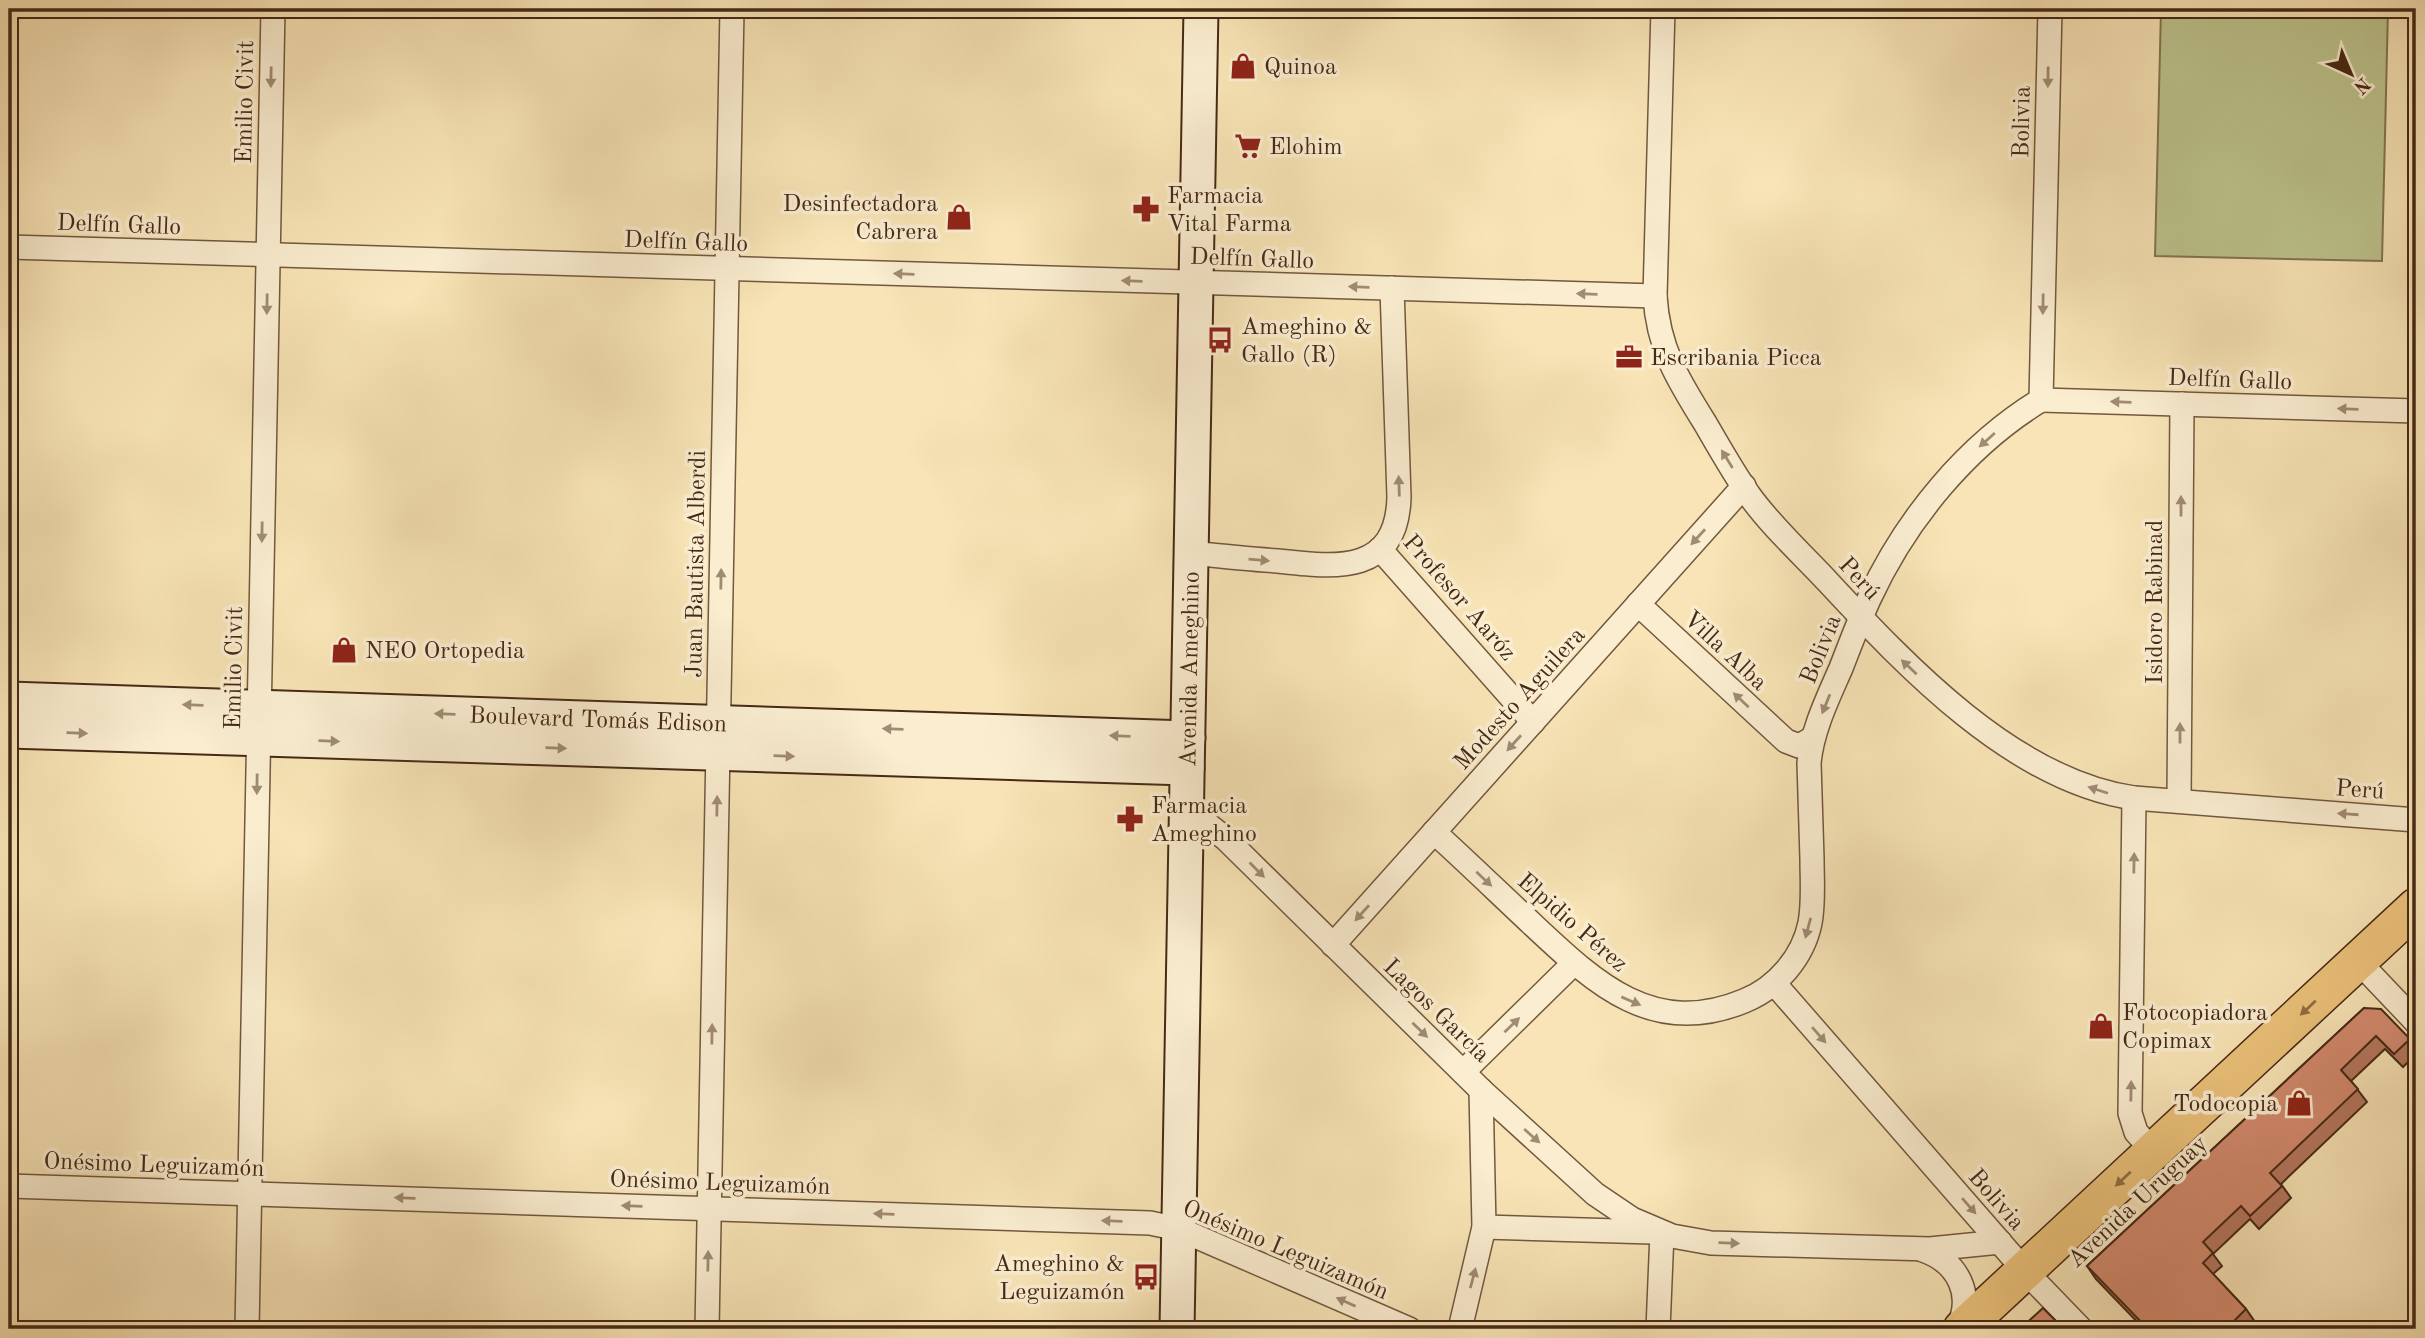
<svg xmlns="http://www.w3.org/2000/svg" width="2425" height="1338" viewBox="0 0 2425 1338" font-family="'Old Standard TT',serif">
<rect width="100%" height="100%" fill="#f8e4b6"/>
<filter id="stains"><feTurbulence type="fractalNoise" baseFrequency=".00286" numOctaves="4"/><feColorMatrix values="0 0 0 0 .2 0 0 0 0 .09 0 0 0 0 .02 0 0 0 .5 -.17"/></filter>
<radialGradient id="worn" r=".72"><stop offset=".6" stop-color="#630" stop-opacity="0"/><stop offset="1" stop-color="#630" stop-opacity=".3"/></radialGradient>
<polygon fill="#bdc48e" stroke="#827652" stroke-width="2" points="2161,9 2388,9 2382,261 2155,256"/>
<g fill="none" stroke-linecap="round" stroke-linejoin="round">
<g stroke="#72583e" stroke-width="26">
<g id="minor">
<path d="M1663 9 1655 296C1658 348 1678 380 1705 423 1719 447 1733 472 1749 495 1771 526 1802 554 1828 582 1906 666 2014 781 2134 798L2416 820"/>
<polyline points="9,247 1655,296"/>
<polyline points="2041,400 2050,9"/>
<polyline points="2041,400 2416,411"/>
<polyline points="1380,549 1533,722"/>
<path d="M1191 553C1220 556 1249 559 1278 561 1334 567 1397 576 1399 497L1392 288"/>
<polyline points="1638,604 1786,741 1799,746 1813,738"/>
<polyline points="2134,798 2130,1113 2136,1132 2153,1151"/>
<polyline points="2179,801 2182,404"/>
<polyline points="1187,811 1207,824 1226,839 1481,1090 1595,1194 1632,1219 1672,1236 1711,1243 1930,1249 2000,1242"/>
<path d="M1434 832C1467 862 1499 893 1531 923 1594 982 1652 1039 1744 1001 1777 988 1803 957 1810 923 1814 902 1812 880 1812 859 1811 827 1810 795 1809 763 1812 730 1828 698 1841 668 1850 645 1859 621 1869 599 1906 519 1967 445 2041 400"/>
<polyline points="1333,945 1744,486"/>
<polyline points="2358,961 2416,1022"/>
<polyline points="1774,983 2025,1271 2081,1329"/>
<polyline points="1463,1072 1574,963"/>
<polyline points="9,1186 1150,1223 1179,1229 1409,1329"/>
<polyline points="1484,1227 1652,1232"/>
<path d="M1923 1250C1958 1262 1975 1295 1957 1329"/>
<polyline points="247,1329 273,9"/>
<polyline points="707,1329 732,9"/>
<polyline points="1460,1329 1484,1227 1481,1090"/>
<polyline points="1658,1329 1662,1233"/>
</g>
</g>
<g stroke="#462916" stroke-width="37">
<g id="secondary">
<polyline points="9,699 1188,738"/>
<polyline points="9,731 1187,768"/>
<polyline points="1177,1329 1201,9"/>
</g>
</g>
<g stroke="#462916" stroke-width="40">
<polyline id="primary" points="1962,1329 2416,907"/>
</g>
<use href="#minor" stroke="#faedd0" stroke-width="23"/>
<use href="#secondary" stroke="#faedd0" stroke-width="33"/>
<use href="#primary" stroke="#ecc27b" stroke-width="37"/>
</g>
<polygon fill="#b5775f" stroke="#462916" stroke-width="2" points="2364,1008 2410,1039 2416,1049 2416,1054 2403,1067 2385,1049 2351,1081 2367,1102 2281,1184 2291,1198 2259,1229 2250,1219 2213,1254 2222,1266 2213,1274 2246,1309 2255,1322 2248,1329 2144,1329 2096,1279 2087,1266"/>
<g fill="#d28a6e" stroke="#462916" stroke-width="2">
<polygon points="2364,1008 2381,1009 2410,1039 2394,1054 2376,1036 2341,1070 2358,1089 2270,1173 2282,1186 2250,1216 2241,1206 2203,1242 2213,1253 2203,1263 2246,1309 2231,1324 2236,1329 2148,1329 2087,1266"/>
<polygon points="2043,1308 2064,1329 2020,1329"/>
</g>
<defs><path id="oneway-solid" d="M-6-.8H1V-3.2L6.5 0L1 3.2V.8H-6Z" transform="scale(1.75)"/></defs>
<g fill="#a08b73">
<use href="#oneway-solid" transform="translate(271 77) rotate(91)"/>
<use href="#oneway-solid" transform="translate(2048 77) rotate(91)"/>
<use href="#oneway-solid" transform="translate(904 274) rotate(-178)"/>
<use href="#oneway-solid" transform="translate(1132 281) rotate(-178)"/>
<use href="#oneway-solid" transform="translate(1359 287) rotate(-178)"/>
<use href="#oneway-solid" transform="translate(1587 294) rotate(-178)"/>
<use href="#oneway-solid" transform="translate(267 304) rotate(91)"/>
<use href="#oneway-solid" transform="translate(2043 304) rotate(91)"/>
<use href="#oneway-solid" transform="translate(2121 402) rotate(-178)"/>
<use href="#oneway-solid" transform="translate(2348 409) rotate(-178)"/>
<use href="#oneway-solid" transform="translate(1987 440) rotate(138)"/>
<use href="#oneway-solid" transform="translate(1727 459) rotate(-122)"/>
<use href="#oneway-solid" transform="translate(1399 486) rotate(-92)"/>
<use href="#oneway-solid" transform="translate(2181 506) rotate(-90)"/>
<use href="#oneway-solid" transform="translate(262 532) rotate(91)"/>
<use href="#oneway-solid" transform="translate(1698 537) rotate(132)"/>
<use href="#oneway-solid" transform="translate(1259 560) rotate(5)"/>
<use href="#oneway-solid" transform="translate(721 579) rotate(-89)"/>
<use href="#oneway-solid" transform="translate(1909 667) rotate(-137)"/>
<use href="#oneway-solid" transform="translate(1741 700) rotate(-137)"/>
<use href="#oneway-solid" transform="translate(1826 704) rotate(112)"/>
<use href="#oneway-solid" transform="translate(193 705) rotate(-178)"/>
<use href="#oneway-solid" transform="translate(445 714) rotate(-178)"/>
<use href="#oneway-solid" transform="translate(893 729) rotate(-178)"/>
<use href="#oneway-solid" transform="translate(77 733) rotate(2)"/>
<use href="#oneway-solid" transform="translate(2180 733) rotate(-90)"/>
<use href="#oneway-solid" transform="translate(1120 736) rotate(-178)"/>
<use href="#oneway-solid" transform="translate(329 741) rotate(2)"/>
<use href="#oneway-solid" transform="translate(1514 743) rotate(132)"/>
<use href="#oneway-solid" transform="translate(556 748) rotate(2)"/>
<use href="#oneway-solid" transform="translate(784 756) rotate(2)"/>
<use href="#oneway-solid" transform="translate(257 784) rotate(91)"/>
<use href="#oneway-solid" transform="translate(2098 790) rotate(-162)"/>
<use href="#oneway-solid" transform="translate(717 806) rotate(-89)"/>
<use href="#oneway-solid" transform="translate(2348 814) rotate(-176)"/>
<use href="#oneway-solid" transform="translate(2134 863) rotate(-89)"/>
<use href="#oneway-solid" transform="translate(1257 870) rotate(45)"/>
<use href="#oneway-solid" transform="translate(1484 879) rotate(43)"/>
<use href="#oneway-solid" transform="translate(1362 913) rotate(132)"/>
<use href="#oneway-solid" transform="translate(1808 928) rotate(105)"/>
<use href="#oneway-solid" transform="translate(1631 1001) rotate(23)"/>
<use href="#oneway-solid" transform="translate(1512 1025) rotate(-44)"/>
<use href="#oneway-solid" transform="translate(1420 1030) rotate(44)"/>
<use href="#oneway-solid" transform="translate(712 1034) rotate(-89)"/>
<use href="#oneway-solid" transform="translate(1819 1035) rotate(49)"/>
<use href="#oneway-solid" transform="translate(2131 1091) rotate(-89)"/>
<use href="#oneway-solid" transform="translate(1532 1136) rotate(42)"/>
<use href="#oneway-solid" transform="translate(405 1198) rotate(-178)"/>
<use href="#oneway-solid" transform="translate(632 1206) rotate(-178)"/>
<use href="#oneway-solid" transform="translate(1969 1206) rotate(49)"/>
<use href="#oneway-solid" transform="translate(884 1214) rotate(-178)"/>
<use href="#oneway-solid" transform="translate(1112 1221) rotate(-178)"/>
<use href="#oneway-solid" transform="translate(1729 1243) rotate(2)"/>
<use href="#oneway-solid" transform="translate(708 1261) rotate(-89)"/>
<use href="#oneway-solid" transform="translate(1473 1278) rotate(-75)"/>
<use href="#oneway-solid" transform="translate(1346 1302) rotate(-156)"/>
</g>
<g fill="#916e43">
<use href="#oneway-solid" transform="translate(2308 1008) rotate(137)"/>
<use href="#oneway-solid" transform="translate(2123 1179) rotate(137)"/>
</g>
<defs>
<g id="shop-bare" transform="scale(2.1)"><path d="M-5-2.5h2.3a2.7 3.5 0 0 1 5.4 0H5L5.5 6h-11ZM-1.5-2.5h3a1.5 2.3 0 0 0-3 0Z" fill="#8f2418" stroke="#faedd0" stroke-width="2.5" paint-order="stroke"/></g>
<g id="supermarket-bare" transform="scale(2.1)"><path d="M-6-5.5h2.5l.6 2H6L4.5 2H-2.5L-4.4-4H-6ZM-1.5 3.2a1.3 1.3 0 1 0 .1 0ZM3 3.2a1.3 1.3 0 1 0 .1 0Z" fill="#8f2418" stroke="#faedd0" stroke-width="2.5" paint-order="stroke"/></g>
<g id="pharmacy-bare" transform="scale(2.1)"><path d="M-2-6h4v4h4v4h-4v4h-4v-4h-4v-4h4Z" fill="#8f2418" stroke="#faedd0" stroke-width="2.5" paint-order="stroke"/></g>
<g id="bus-bare" transform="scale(2.1)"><path d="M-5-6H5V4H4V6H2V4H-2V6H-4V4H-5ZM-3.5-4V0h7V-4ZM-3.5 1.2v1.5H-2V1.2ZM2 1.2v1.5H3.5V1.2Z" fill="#8f2418" stroke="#faedd0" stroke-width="2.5" paint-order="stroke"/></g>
<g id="office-bare" transform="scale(2.1)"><path d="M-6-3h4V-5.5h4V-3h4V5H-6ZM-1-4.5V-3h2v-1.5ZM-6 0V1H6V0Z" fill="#8f2418" stroke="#faedd0" stroke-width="2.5" paint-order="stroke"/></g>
</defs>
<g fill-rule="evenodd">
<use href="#shop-bare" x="1243" y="66"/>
<use href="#supermarket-bare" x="1248" y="146"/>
<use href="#pharmacy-bare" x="1146" y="209"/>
<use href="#shop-bare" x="959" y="217"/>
<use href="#bus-bare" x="1220" y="340"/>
<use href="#office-bare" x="1629" y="357"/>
<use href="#shop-bare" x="344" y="650"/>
<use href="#pharmacy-bare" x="1130" y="819"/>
<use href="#shop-bare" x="2101" y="1026"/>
<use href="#shop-bare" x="2299" y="1103"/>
<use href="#bus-bare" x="1146" y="1277"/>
</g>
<g text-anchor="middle" stroke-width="7" stroke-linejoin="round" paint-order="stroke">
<g font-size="24" fill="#462916" stroke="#faedd0" text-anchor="start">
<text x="1264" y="74">Quinoa</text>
<text x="1269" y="154">Elohim</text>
<text x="1167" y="203">Farmacia<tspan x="1167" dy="28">Vital Farma</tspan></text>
<text x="938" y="211" text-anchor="end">Desinfectadora<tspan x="938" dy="28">Cabrera</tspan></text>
<text x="1241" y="334">Ameghino &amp;<tspan x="1241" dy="28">Gallo (R)</tspan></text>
<text x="1650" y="365">Escribania Picca</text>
<text x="365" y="658">NEO Ortopedia</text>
<text x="1151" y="813">Farmacia<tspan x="1151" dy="28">Ameghino</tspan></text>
<text x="2122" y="1020">Fotocopiadora<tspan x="2122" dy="28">Copimax</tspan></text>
<text x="2278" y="1111" text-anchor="end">Todocopia</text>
<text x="1125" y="1271" text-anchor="end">Ameghino &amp;<tspan x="1125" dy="28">Leguizamón</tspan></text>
</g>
<g font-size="24" fill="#462916" stroke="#faedd0">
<text transform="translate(244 102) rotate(-89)" y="8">Emilio Civit</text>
<text transform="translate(2021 122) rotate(-89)" y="8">Bolivia</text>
<text transform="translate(119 224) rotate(2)" y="8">Delfín Gallo</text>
<text transform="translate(686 241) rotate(2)" y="8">Delfín Gallo</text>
<text transform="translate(1252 258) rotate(2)" y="8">Delfín Gallo</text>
<text transform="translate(2230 379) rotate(2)" y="8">Delfín Gallo</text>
<text transform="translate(695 564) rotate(-89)" y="8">Juan Bautista Alberdi</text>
<text transform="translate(1860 578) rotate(47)" y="8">Perú</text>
<text transform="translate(1460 597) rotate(49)" y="8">Profesor Aaróz</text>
<text transform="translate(2154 602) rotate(-90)" y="8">Isidoro Rabinad</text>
<text transform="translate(1820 649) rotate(-68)" y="8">Bolivia</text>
<text transform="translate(1726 650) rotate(43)" y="8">Villa Alba</text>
<text transform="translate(233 668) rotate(-89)" y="8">Emilio Civit</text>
<text transform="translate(1189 669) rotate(-89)" y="8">Avenida Ameghino</text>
<text transform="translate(1519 698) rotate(-48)" y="8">Modesto Aguilera</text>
<text transform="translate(598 719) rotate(2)" y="8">Boulevard Tomás Edison</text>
<text transform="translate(2360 789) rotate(4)" y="8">Perú</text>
<text transform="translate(1573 922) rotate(41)" y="8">Elpidio Pérez</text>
<text transform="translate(1437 1010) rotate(44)" y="8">Lagos García</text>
<text transform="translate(154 1164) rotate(2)" y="8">Onésimo Leguizamón</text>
<text transform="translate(720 1182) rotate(2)" y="8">Onésimo Leguizamón</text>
<text transform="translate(1997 1199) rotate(49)" y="8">Bolivia</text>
<text transform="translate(2137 1201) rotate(-43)" y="8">Avenida Uruguay</text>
<text transform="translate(1286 1249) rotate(23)" y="8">Onésimo Leguizamón</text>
</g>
</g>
<rect width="2425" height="1338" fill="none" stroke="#f8e4b6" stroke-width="35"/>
<rect x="10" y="10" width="2404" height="1317" fill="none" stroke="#462916" stroke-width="3.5"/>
<rect x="18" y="18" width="2390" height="1303" fill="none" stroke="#462916" stroke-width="2"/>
<g transform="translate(2351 74) rotate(136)" stroke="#faedd0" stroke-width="5" paint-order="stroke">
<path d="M0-5L12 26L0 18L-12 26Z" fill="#462916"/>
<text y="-10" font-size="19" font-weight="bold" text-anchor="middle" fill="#462916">N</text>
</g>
<rect width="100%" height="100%" filter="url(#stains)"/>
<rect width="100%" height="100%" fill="url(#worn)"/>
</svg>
